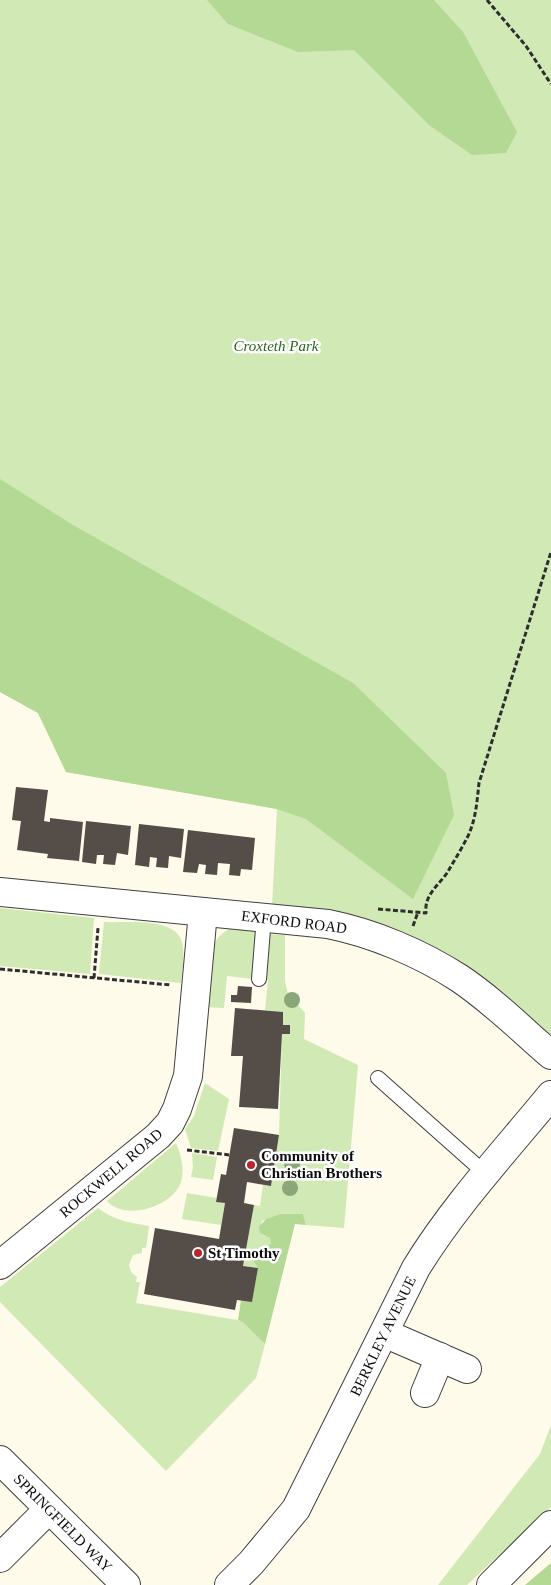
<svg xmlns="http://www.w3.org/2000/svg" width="551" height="1585" viewBox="0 0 551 1585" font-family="Georgia,serif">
<rect width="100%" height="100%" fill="#fffbea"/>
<g fill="#d0e9b5">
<polygon points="0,0 551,0 551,1041 480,980 272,907 277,809 66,772 38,713 0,692"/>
<polygon points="0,908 94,918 90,974 0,966"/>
<path d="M104 922C125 923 171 917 181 939 186 952 182 970 181 983L99 974Z"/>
<path d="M238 926 255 927 257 935 253 979 227 976 224 1008 204 1007C207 976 202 935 238 926Z"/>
<polygon points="268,934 285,935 285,981 288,994 305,1013 304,1039 358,1065 344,1228 306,1225 303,1214 280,1214 262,1221 260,1233 270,1238 271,1243 263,1250 258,1250 252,1259 258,1268 243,1266 254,1205 260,1206 263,1185 271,1186 279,1135 282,1034 290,1034 290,1026 283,1025 283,1012 265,1010 268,980 264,979"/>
<polygon points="205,1083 229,1099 218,1151 191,1148 185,1129 194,1116"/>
<path d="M176 1143C181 1155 185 1169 181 1182 173 1206 126 1222 107 1201Z"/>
<polygon points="192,1153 217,1157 213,1180 191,1177 193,1167"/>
<polygon points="187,1193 217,1198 216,1202 225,1203 221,1225 182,1219"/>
<path d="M98 1208C113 1220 131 1223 149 1226L146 1248H142V1253L133 1255 129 1265 131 1272 137 1277 136 1282H140L136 1303 243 1321 265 1344 256 1378 166 1471 0 1302V1287Z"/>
<polygon points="551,1425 551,1507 467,1585 438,1585 540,1454"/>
</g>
<g fill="#b4d994">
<polygon points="207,0 434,0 463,32 517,132 506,153 472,155 429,125 354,50 298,52 228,24"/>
<polygon points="0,479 73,525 353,683 446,773 454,815 413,899 306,819 277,809 66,772 38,713 0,692"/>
<polygon points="280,1214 303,1214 306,1225 295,1224 265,1344 243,1322 238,1320 241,1300 252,1301 258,1268 252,1259 253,1253 263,1250 271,1243 270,1238 260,1233 259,1227 266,1219"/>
<polygon points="551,1563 551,1585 525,1585"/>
</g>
<g fill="#544d48">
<polygon points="16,787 48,790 44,821 50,822 50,818 83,822 79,861 47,858 48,854 17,850 21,821 12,820"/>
<polygon points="86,821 131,826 128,855 117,853 115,865 103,864 104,855 97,855 96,864 82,862"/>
<polygon points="139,824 184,829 181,858 169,856 168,868 156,867 157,858 150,857 149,867 135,865"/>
<polygon points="188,830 255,838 252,870 241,869 240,876 229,875 230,864 218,863 217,875 205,874 206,865 199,864 197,873 183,872"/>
<polygon points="238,986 252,987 251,1003 231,1002 231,995 237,995"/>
<polygon points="235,1008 283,1012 283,1025 290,1025 290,1034 282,1034 278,1109 239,1107 243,1056 231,1056"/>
<polygon points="234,1128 279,1135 271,1186 247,1182 244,1203 254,1205 243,1266 258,1268 252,1302 237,1300 235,1310 144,1294 155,1228 219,1239 225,1203 216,1202 221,1174 226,1175"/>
</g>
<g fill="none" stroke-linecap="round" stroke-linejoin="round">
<g stroke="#3f3f3f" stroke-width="16">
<g id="service">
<polyline points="259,979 264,917"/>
<polyline points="378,1078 486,1174"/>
</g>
</g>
<g stroke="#3f3f3f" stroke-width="30">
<g id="minor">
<path d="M0 892 328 924C373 933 420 953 459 978 492 1000 521 1029 551 1055"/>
<polyline points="0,1265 158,1136 170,1123 177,1109 188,1076 203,912"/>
<polyline points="384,1333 467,1369"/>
<polyline points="425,1393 440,1357"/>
<polyline points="0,1460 126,1585"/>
<polyline points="0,1558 48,1510"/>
<path d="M229 1585 251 1563 296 1509 416 1268C454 1206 505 1151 551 1095"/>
</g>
</g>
<g stroke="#3f3f3f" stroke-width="30">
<polyline id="tertiary" points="491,1585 551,1525"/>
</g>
<g stroke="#2e2e2e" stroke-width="3" stroke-dasharray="5 2.5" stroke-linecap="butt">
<polyline points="487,0 526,46 551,84"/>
<path d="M378 909 426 913C424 895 438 886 447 873 454 861 462 848 468 836 476 819 477 801 479 783L551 552"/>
<polyline points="413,926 418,912"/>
<polyline points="0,969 171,985"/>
<polyline points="94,978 98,928"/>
<polyline points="187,1150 230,1155"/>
</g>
<use href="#service" stroke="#fff" stroke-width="14"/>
<use href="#minor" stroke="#fff" stroke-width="28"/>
<use href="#tertiary" stroke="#fff" stroke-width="28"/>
</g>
<g fill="#8ba779">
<circle cx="292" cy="1000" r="8"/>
<circle cx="292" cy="1164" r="8"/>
<circle cx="290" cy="1188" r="8"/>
</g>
<g fill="#bb242e" stroke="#fff" stroke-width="2">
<circle cx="251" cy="1165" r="5"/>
<circle cx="198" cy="1253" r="5"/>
</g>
<g text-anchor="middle" stroke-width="5" stroke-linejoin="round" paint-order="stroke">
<g font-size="15" font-style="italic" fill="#2c631c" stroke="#fff">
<text x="276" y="351">Croxteth Park</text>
</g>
<g font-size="15" fill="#0c0c0c" stroke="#fff">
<text transform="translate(294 922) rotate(7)" y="5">EXFORD ROAD</text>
<text transform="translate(111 1173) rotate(-40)" y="5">ROCKWELL ROAD</text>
<text transform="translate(383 1336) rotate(-64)" y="5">BERKLEY AVENUE</text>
<text transform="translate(63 1523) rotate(45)" y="5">SPRINGFIELD WAY</text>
</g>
<g font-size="15" font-weight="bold" fill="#0c0c0c" stroke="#fff" text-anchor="start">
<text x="261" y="1161">Community of<tspan x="261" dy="17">Christian Brothers</tspan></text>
<text x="208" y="1258">St Timothy</text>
</g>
</g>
</svg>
